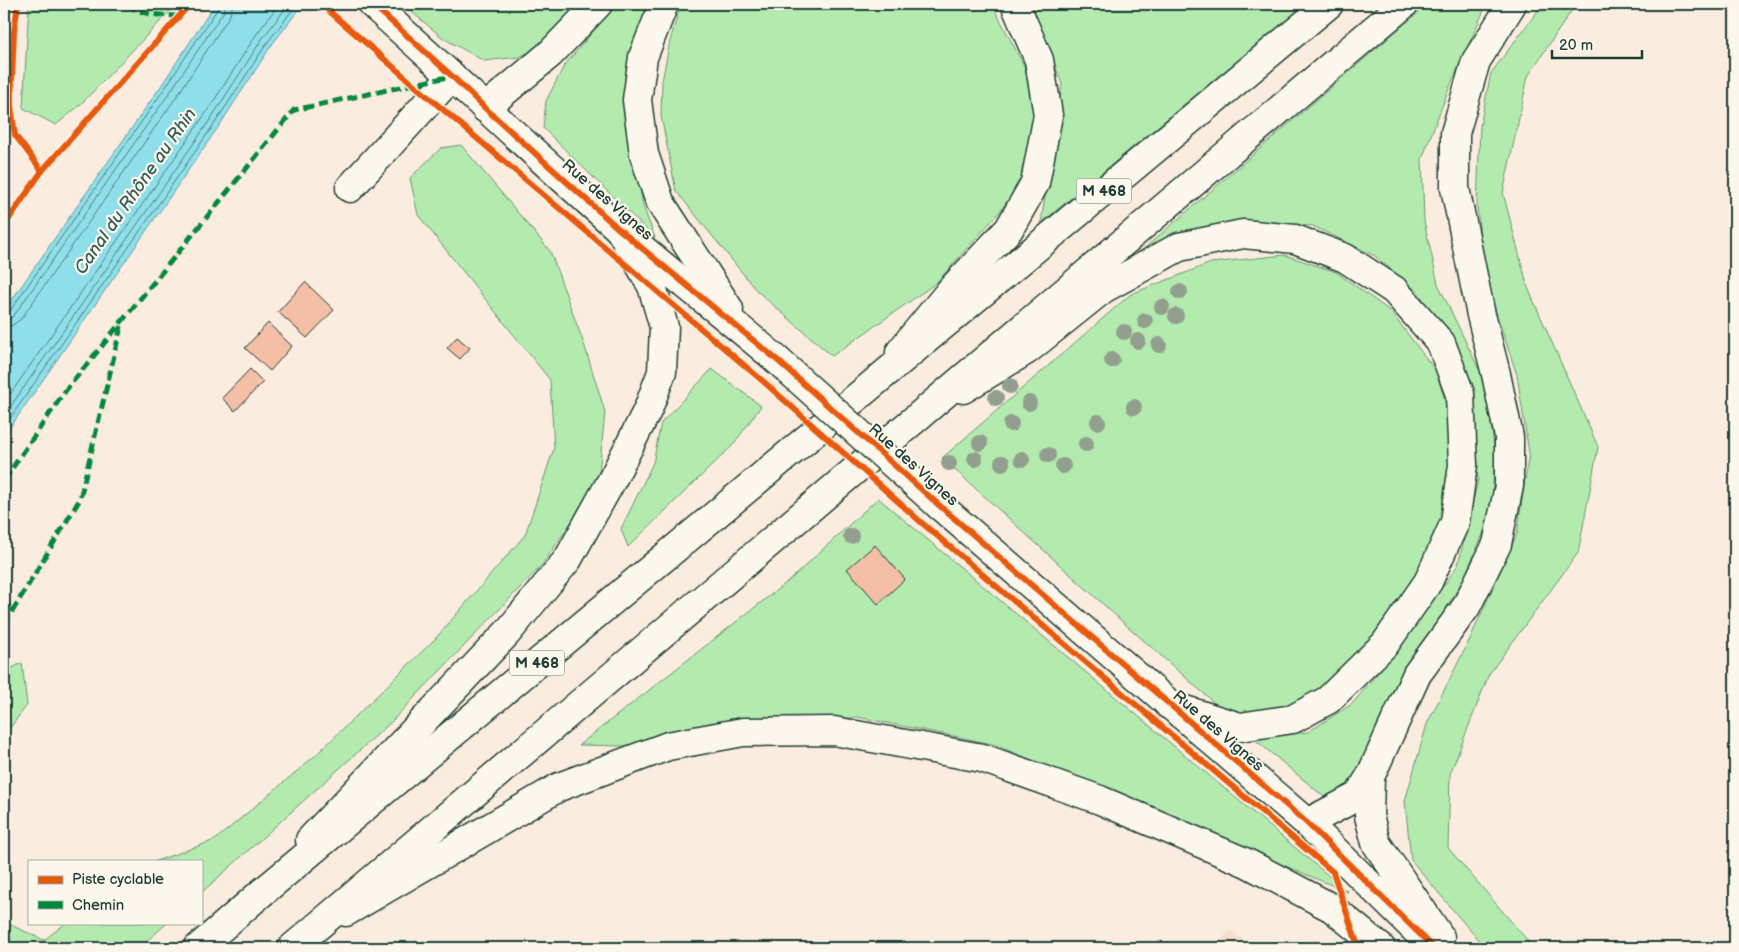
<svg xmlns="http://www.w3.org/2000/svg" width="1739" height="952" viewBox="0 0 1739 952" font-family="'Balsamiq Sans',sans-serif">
<rect width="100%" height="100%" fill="#faecde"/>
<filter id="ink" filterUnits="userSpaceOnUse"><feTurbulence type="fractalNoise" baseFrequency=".02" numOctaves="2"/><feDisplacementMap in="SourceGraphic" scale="10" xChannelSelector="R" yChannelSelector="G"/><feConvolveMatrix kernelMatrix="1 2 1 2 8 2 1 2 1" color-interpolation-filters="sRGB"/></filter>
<g filter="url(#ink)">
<polygon fill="#f8dece" points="1231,930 1253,948 1213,948"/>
<g fill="#b3ebaf" stroke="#699472">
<polygon points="29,4 177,4 80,105 56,125 23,108"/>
<polygon points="402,4 587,4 546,44 519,57 484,61 443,38"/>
<polygon points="616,4 656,4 626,101 643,206 655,238 543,128 546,101 564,66"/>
<polygon points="681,4 992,4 1024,66 1037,122 1025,177 998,214 936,283 832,356 757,291 676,191 661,116 662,81 670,41"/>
<polygon points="1026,4 1306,4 1041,223 1062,84 1040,26"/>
<polygon points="1428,4 1489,4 1484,10 1447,93 1422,159 1424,221 1438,284 1485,382 1495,452 1491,516 1463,580 1413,664 1352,782 1338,797 1328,800 1253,738 1308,732 1352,704 1404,642 1458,565 1478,480 1472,399 1463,359 1418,292 1375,256 1313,226 1245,222 1140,252"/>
<polygon points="1543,4 1576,4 1528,76 1503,193 1528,288 1598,447 1578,553 1489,674 1450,774 1448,848 1534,948 1485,948 1411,860 1405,801 1427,724 1469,641 1517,534 1529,453 1517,375 1484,276 1477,206 1480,126 1491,73"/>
<polygon points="461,145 550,251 585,347 605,412 598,483 542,565 389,724 201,893 201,861 156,861 215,840 315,756 436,638 525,535 554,448 550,380 418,215 410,178 441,148"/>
<polygon points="1285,255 1336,272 1390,311 1436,371 1452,424 1446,510 1422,567 1370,639 1318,694 1258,717 1226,713 1125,624 942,458 1131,294 1211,263"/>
<polygon points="712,369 761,406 733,445 628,547 621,529 653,463 661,423"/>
<polygon points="878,498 1348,892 993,744 857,717 623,746 579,745 791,579"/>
<polygon points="22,663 27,705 4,736 4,672"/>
<polygon points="4,922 44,940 66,923 167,923 139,948 4,948"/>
</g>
<polygon fill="#8fdfea" stroke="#629ea1" points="215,4 303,4 271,46 221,123 4,436 4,311 161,86"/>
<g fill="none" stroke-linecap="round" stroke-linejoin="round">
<g stroke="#4c7e7d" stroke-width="1">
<polyline points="4,313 10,311 165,88 218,8 219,4"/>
<polyline points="4,320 10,319 15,314 170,92 224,11 225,4"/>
<polyline points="4,327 13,325 21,319 177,96 230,15 233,4"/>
<polyline points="4,403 206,113 256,35 279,4"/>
<polyline points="4,416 212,117 262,39 289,4"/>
<polyline points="4,427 217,120 267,43 297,4"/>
</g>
</g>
<g fill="#f4bea7" stroke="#1f3d34">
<polygon points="305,282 334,310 307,338 278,312"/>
<polygon points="268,323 292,346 270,371 245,348"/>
<polygon points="457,337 470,348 460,359 447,348"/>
<polygon points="250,369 263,382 235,411 222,398"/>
<polygon points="875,545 905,579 878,604 847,569"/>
</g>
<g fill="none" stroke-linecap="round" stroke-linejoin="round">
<g stroke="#1f3d34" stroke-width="31">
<g id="minor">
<path d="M372 4C455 78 535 155 618 228 670 273 724 315 776 359"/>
<polyline points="664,4 643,57 637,100 644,154 660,202 729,309"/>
<polyline points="485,108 550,54 598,4"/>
<polyline points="350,188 452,76"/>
<polyline points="900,352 951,290 1009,229 1035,183 1048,115 1039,60 1015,4"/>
<polyline points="963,389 1027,350 1103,289 1179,247 1243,234 1295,239 1345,258 1394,290 1441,343 1460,394 1463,465 1455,522 1428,582 1385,644 1328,700 1293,719 1240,727 1169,705"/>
<polyline points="940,506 1307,823 1434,948"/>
<polyline points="1370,777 1369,816 1376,843 1440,937"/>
<polyline points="1307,823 1358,796 1370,777 1417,674 1466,607 1497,544 1509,486 1509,437 1496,374 1481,315 1455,188 1455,133 1476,61 1512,4"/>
<polyline points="310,840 507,633 568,559 613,478 648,409 662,372 664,327 652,286 620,230"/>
<polyline points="346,912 559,787 668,746 743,732 834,731 982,758 1100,800 1247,863 1332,908 1381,948"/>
</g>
</g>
<g stroke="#1f3d34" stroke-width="31">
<g id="major">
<polyline points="198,948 259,895 1329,4"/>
<polyline points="292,948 1404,4"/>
</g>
</g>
<use href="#minor" stroke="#fbf7ec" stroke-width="28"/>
<use href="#major" stroke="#fbf7ec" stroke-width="28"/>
<g stroke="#1f3d34" stroke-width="31" stroke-linecap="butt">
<polyline id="minor-bridge" points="776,359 940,506"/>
</g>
<use href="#minor-bridge" stroke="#fbf7ec" stroke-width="28"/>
<g stroke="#00873e" stroke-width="5" stroke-dasharray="10 5" stroke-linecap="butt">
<path d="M127 4C142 16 161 15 178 16"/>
<polyline points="4,480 66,390 294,110 452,76"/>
<polyline points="4,625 80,499 122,322"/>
</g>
<g stroke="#fbf7ec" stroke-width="9">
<g id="cycleway">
<polyline points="18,4 14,32 11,105 15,135 42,171"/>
<polyline points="321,4 413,84 764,382 922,523 1333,872 1358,946 1361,948"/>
<polyline points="372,4 452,76 485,108 620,230 776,359 940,506 1307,823 1434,948"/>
<polyline points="4,226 42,171 190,4"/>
</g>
</g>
<use href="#cycleway" stroke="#e8590c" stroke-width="6"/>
</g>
<g fill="#929f8e">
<circle cx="1180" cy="292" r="8"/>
<circle cx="1162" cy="307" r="8"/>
<circle cx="1176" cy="316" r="8"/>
<circle cx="1145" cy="321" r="8"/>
<circle cx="1124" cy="332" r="8"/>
<circle cx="1138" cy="341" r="8"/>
<circle cx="1159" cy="345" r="8"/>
<circle cx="1112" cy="360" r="8"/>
<circle cx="1010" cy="386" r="8"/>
<circle cx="996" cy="398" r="8"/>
<circle cx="1029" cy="403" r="8"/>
<circle cx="1134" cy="407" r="8"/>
<circle cx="1098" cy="422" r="8"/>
<circle cx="1011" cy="424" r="8"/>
<circle cx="980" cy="443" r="8"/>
<circle cx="1086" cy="444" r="8"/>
<circle cx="1048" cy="455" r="8"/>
<circle cx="975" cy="459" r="8"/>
<circle cx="1022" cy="459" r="8"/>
<circle cx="949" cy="463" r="8"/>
<circle cx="1002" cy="463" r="8"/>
<circle cx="1063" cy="466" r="8"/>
<circle cx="851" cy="536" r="8"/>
</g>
</g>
<g text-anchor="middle" stroke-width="4.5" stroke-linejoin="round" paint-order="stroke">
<g fill="#fbf7ec" stroke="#61756b" stroke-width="1">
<rect x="1076.5" y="178.5" width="55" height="25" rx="4"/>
<rect x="509.5" y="650.5" width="55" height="25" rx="4"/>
</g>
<g font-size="15" font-weight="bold" fill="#1f3d34">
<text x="1104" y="196">M 468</text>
<text x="537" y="668">M 468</text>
</g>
<g font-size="16" fill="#1f3d34" stroke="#fbf7ec">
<text transform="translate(608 199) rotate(41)" y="6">Rue des Vignes</text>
<text transform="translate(914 464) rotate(42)" y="6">Rue des Vignes</text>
<text transform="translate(1219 730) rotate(41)" y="6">Rue des Vignes</text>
</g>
<g font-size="18" font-style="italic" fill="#355d58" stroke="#fbf7ec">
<text transform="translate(135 191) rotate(-55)" y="6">Canal du Rhône au Rhin</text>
</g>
</g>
<rect width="1739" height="952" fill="none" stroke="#fbf7ec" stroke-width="20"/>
<rect x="10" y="10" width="1719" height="932" fill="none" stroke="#1f3d34" stroke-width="2" filter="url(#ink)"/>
<rect x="28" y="860" width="175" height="65" fill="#fbf7ec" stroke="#a3ada2"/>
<rect x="38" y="876" width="25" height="8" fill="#e8590c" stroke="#a3ada2"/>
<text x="72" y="884" font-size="15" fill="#1f3d34">Piste cyclable</text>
<rect x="38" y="901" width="25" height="8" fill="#00873e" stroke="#a3ada2"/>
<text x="72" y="910" font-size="15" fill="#1f3d34">Chemin</text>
<path d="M1552 50v8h90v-8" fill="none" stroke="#1f3d34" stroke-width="2.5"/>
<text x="1559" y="50" font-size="15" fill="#1f3d34" stroke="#fbf7ec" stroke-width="4" paint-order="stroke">20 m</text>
</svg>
